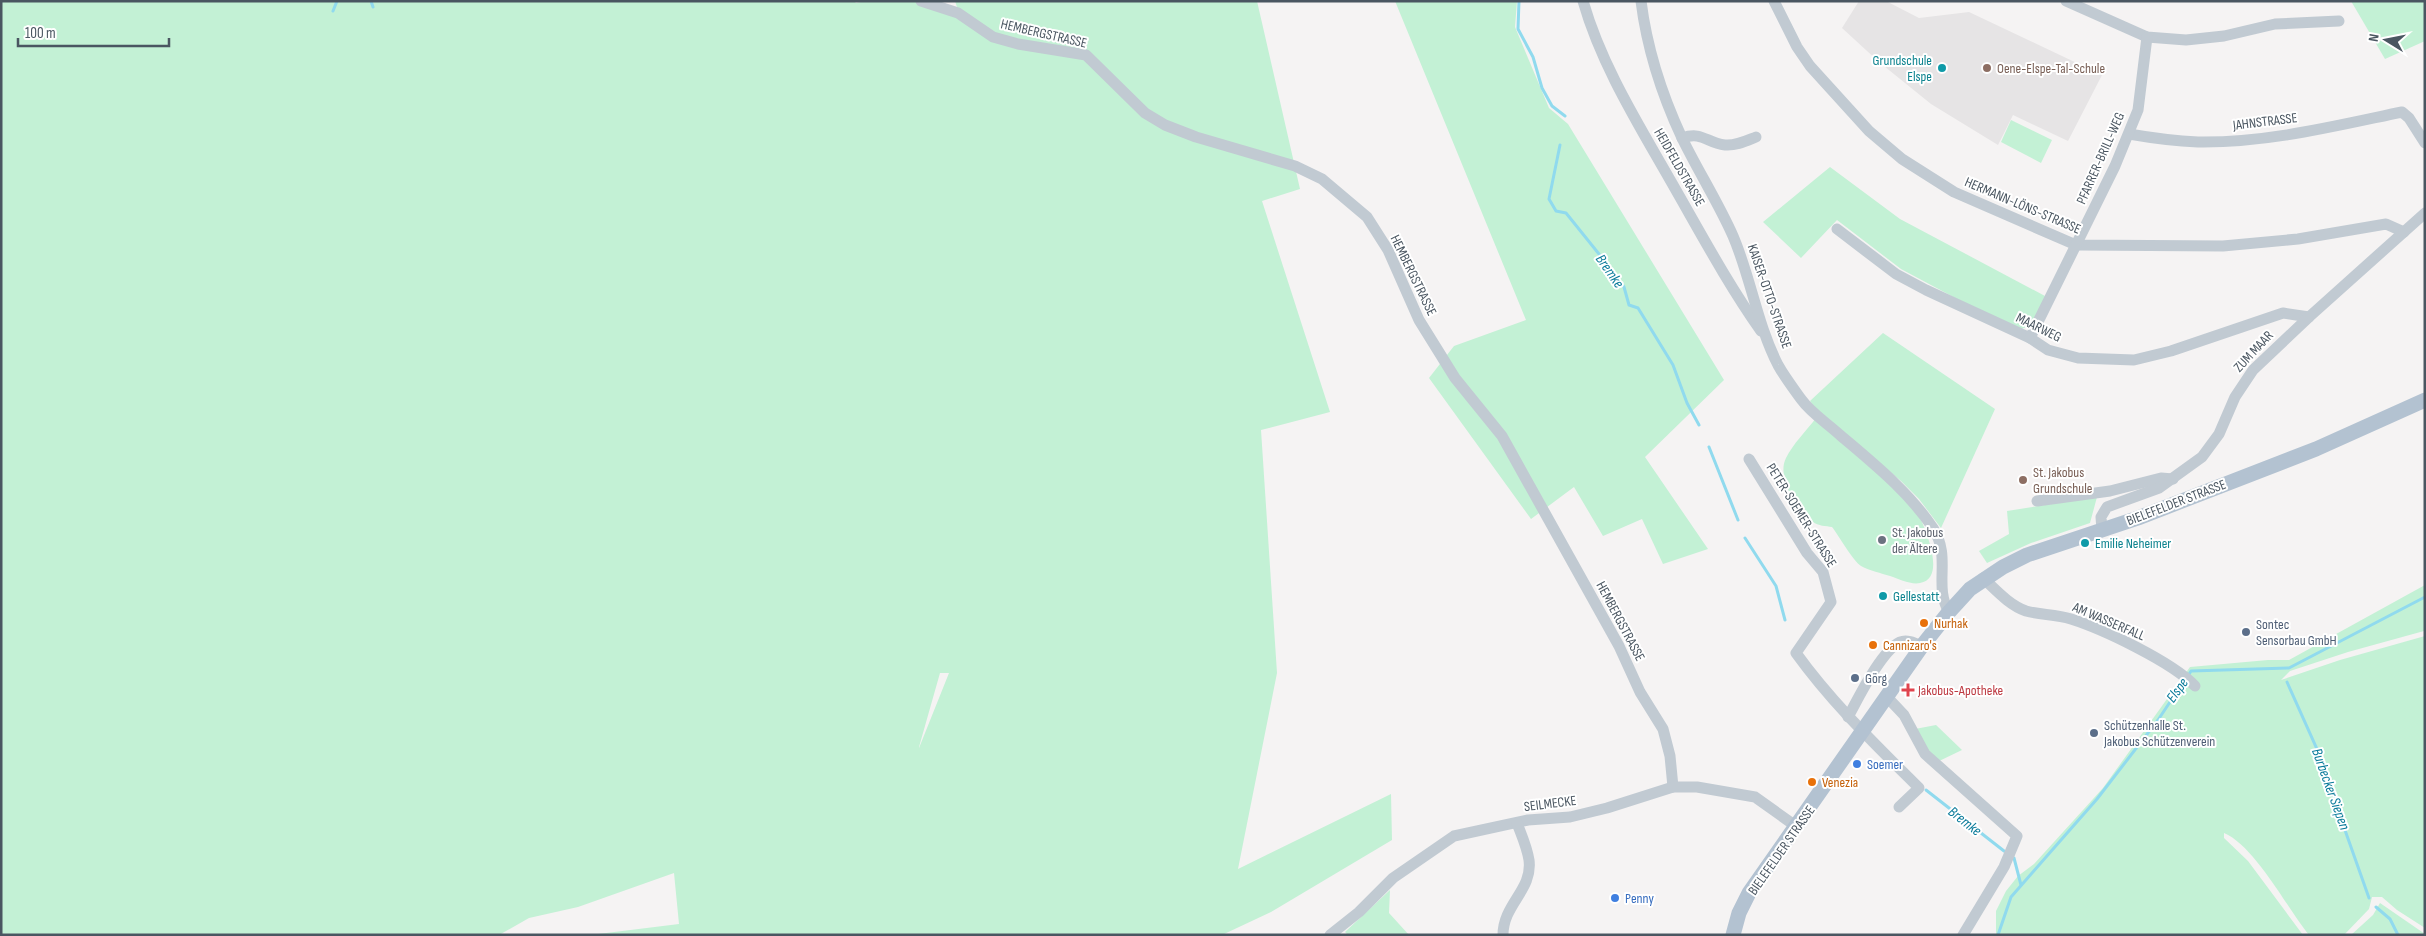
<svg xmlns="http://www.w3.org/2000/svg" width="2426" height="936" viewBox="0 0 2426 936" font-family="'Sofia Sans Condensed',sans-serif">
<rect width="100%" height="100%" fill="#f5f3f3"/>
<polygon fill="#e6e4e5" points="1859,1 1886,1 1919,18 1969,12 2102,75 2068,141 2013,115 1998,145 1931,104 1879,62 1842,28"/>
<g fill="#c3f1d5" fill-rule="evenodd">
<path d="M1 1H854L856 3 865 1H935L958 10 955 1H1257L1300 189 1262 201 1330 412 1261 430 1277 673 1238 869 1391 794 1392 840 1271 912 1222 935H590L679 924 674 873 578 907 529 918 499 935H1ZM940 673H949L919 748V747Z"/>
<polygon points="1395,1 1517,1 1515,27 1549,108 1568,124 1724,380 1645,457 1708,549 1663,564 1642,519 1603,536 1574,487 1531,519 1429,378 1454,346 1526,320"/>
<polygon points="2351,1 2425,1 2425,41 2385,59"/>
<polygon points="2011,120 2052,140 2041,163 2001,142"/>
<polygon points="1830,167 1900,219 2045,296 2033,325 2021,329 1974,308 1901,269 1837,220 1801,258 1763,222"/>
<polygon points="1883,333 1995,409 1941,528 1919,499 1901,481 1816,409 1810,401"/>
<path d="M1816 418C1848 445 1904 485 1922 522 1928 536 1945 579 1920 583 1911 585 1899 579 1890 576 1881 573 1870 571 1861 566 1853 561 1839 536 1832 527 1826 526 1818 526 1813 522 1797 511 1776 477 1786 458 1793 444 1806 431 1816 418Z"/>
<polygon points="2097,497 2090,523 2031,543 1987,563 1979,551 2009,534 2007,511"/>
<path d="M2425 585 2424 631 2348 652 2290 671 2281 680 2340 660 2425 636V928L2397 910 2382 897H2372L2369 909 2344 935H2309C2287 908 2255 846 2224 833V838L2248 861 2303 935H1996V911L2006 891 2018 876 2034 864 2103 788 2190 667 2268 660H2289Z"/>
<polygon points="1936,725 1962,750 1935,763 1915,729"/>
<polygon points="1390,890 1389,913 1409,935 1348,935 1345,932"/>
<polygon points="2380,903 2425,934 2425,935 2351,935 2373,915"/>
</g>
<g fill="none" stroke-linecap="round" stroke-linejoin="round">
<g stroke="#90daee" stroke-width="3">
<polyline points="371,1 373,7"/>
<polyline points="1519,1 1518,29 1533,57 1542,88 1552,106 1565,116"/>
<polyline points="333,11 337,1"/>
<polyline points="1560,145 1549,199 1556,211 1566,213 1603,259 1624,287 1629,305 1638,308 1673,365 1687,403 1699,425"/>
<polyline points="1709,447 1738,520"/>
<polyline points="1745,538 1776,586 1785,620"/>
<polyline points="2188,676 2191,671 2289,668 2425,597"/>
<polyline points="2287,682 2325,767 2340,816 2369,898"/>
<polyline points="1926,790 2004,851"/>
<polyline points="2014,858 2021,885"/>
<polyline points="2376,907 2390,919 2398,935"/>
<polyline points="1998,935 2011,897 2097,799 2158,720 2184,681"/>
</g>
<g stroke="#c1cad2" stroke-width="11">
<polyline points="921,1 958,13 993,37 1018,44 1086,55 1145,113 1165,125 1196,137 1295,166 1322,179 1367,217 1388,250 1419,320 1455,378 1502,436 1619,646 1640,692 1663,729 1670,756 1673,787"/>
<path d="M1583 1C1601 64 1637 122 1669 178 1699 230 1727 283 1761 331"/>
<path d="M1641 1C1647 49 1662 95 1682 138 1698 171 1718 202 1733 236 1751 278 1757 324 1778 365 1784 376 1793 388 1801 399 1811 413 1827 423 1840 435 1874 464 1908 491 1933 528 1952 558 1933 585 1949 612"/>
<polyline points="1774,1 1797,47 1810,66 1869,131 1902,159 1954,192 2076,245 2223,246 2298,239 2386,224 2404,232"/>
<polyline points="2066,1 2147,37 2186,40 2224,36 2275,24 2339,21"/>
<path d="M2129 134C2152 138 2175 141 2198 142 2267 143 2335 126 2402 112L2409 118 2425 143"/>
<path d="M1682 138C1703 131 1706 143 1725 145 1736 146 1746 141 1756 137"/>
<polyline points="1837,229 1896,274 1926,290 2030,338 2048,350 2078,358 2134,360 2171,351 2283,313 2309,317"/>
<polyline points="2030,338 2115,166 2138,110 2147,37"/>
<path d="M1749 459 1807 553 1823 572 1831 602 1796 653C1832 703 1876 745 1919 788L1899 807"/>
<polyline points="2037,501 2110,491 2161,478 2173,479"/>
<polyline points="2102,530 2101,517 2107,507 2159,488 2202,457 2219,434 2235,397 2253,370 2309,317 2425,213"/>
<path d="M1983 578C1996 590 2009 605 2026 611 2040 615 2056 614 2071 619 2103 629 2172 662 2195 686"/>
<polyline points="1887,697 1904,715 1925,754 2017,836 2004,867 1963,935"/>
<path d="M1848 717C1858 699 1881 651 1900 642 1907 639 1915 643 1922 646"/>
<polyline points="1330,935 1359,912 1393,878 1454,836 1528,820 1570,817 1607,808 1673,787 1697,787 1755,797 1797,827"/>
<path d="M1503 935C1503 904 1533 890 1529 860 1527 847 1521 834 1517 823"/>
</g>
<polyline stroke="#b3c2d1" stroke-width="15" points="1733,935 1739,913 1749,893 1922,646 1949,612 1970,589 2003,567 2027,555 2138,518 2316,449 2425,400"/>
</g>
<g fill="#0f9aa8" stroke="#fff" stroke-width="2">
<circle cx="1942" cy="68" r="5"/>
<circle cx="2085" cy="543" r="5"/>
<circle cx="1883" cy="596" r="5"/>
</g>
<g fill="#8d6e63" stroke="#fff" stroke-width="2">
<circle cx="1987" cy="68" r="5"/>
<circle cx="2023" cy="480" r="5"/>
</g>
<circle fill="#6b7280" stroke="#fff" stroke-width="2" cx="1882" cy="540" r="5"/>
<g fill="#e8710a" stroke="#fff" stroke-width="2">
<circle cx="1924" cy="623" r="5"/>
<circle cx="1873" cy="645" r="5"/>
<circle cx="1812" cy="782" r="5"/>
</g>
<g fill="#5c6f8a" stroke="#fff" stroke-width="2">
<circle cx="2246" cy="632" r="5"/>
<circle cx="1855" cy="678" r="5"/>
<circle cx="2094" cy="733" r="5"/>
</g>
<path fill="#e0444e" stroke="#fff" stroke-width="2" d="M1905.5 682.5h5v5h5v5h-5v5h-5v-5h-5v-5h5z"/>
<g fill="#3f7fe0" stroke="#fff" stroke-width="2">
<circle cx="1857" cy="764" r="5"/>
<circle cx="1615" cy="898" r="5"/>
</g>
<g text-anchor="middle" stroke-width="4" stroke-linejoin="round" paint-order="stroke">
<g font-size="14" fill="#4a5661" stroke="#fff">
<text transform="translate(1044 33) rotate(13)" y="5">HEMBERGSTRASSE</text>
<text transform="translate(2265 121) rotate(-7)" y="5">JAHNSTRASSE</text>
<text transform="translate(2100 158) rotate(-66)" y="5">PFARRER-BRILL-WEG</text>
<text transform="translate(1680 167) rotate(60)" y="5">HEIDFELDSTRASSE</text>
<text transform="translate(2023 205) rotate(23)" y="5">HERMANN-LÖNS-STRASSE</text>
<text transform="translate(1414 275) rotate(64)" y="5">HEMBERGSTRASSE</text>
<text transform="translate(1770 296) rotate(71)" y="5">KAISER-OTTO-STRASSE</text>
<text transform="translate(2039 327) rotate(26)" y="5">MAARWEG</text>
<text transform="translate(2253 351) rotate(-47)" y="5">ZUM MAAR</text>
<text transform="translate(2176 502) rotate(-21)" y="5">BIELEFELDER STRASSE</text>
<text transform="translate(1802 515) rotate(58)" y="5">PETER-SOEMER-STRASSE</text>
<text transform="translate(1621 621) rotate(62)" y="5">HEMBERGSTRASSE</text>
<text transform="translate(2109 621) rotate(23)" y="5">AM WASSERFALL</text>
<text transform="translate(1550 803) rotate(-7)" y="5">SEILMECKE</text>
<text transform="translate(1781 850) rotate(-55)" y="5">BIELEFELDER STRASSE</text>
</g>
<g font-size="14" fill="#0d838f" stroke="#fff" text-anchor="start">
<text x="1932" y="65" text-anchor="end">Grundschule<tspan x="1932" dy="16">Elspe</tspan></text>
<text x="2095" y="548">Emilie Neheimer</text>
<text x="1893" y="601">Gellestatt</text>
</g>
<g font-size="14" fill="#785e54" stroke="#fff" text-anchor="start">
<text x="1997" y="73">Oene-Elspe-Tal-Schule</text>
<text x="2033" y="477">St. Jakobus<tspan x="2033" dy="16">Grundschule</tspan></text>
</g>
<g font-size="14" fill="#5b616d" stroke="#fff" text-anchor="start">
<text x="1892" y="537">St. Jakobus<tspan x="1892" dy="16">der Ältere</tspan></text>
</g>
<g font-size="14" fill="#c56008" stroke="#fff" text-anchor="start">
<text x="1934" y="628">Nurhak</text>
<text x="1883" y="650">Cannizaro's</text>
<text x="1822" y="787">Venezia</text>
</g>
<g font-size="14" fill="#4e5e75" stroke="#fff" text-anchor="start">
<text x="2256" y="629">Sontec<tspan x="2256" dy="16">Sensorbau GmbH</tspan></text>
<text x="1865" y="683">Görg</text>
<text x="2104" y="730">Schützenhalle St.<tspan x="2104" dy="16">Jakobus Schützenverein</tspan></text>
</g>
<g font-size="14" fill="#be3a42" stroke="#fff" text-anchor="start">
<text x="1918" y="695">Jakobus-Apotheke</text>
</g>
<g font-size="14" fill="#366cbe" stroke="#fff" text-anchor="start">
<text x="1867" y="769">Soemer</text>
<text x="1625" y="903">Penny</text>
</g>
<g font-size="15" font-style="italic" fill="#0c7c9b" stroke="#fff">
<text transform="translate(1610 271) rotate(55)" y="5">Bremke</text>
<text transform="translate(2177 690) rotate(-54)" y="5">Elspe</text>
<text transform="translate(2331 789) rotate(70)" y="5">Burbecker Siepen</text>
<text transform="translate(1965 821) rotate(38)" y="5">Bremke</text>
</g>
</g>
<rect width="2426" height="936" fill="none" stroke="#4a5661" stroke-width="5"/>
<g transform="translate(2386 40) rotate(280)" stroke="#ffffff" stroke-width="4" paint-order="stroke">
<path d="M0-4L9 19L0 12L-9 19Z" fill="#4a5661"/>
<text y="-8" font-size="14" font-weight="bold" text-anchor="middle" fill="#4a5661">N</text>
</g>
<path d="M18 38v8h151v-8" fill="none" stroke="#4a5661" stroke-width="2.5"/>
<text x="25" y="38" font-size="15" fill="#4a5661" stroke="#ffffff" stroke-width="4" paint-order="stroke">100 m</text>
</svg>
